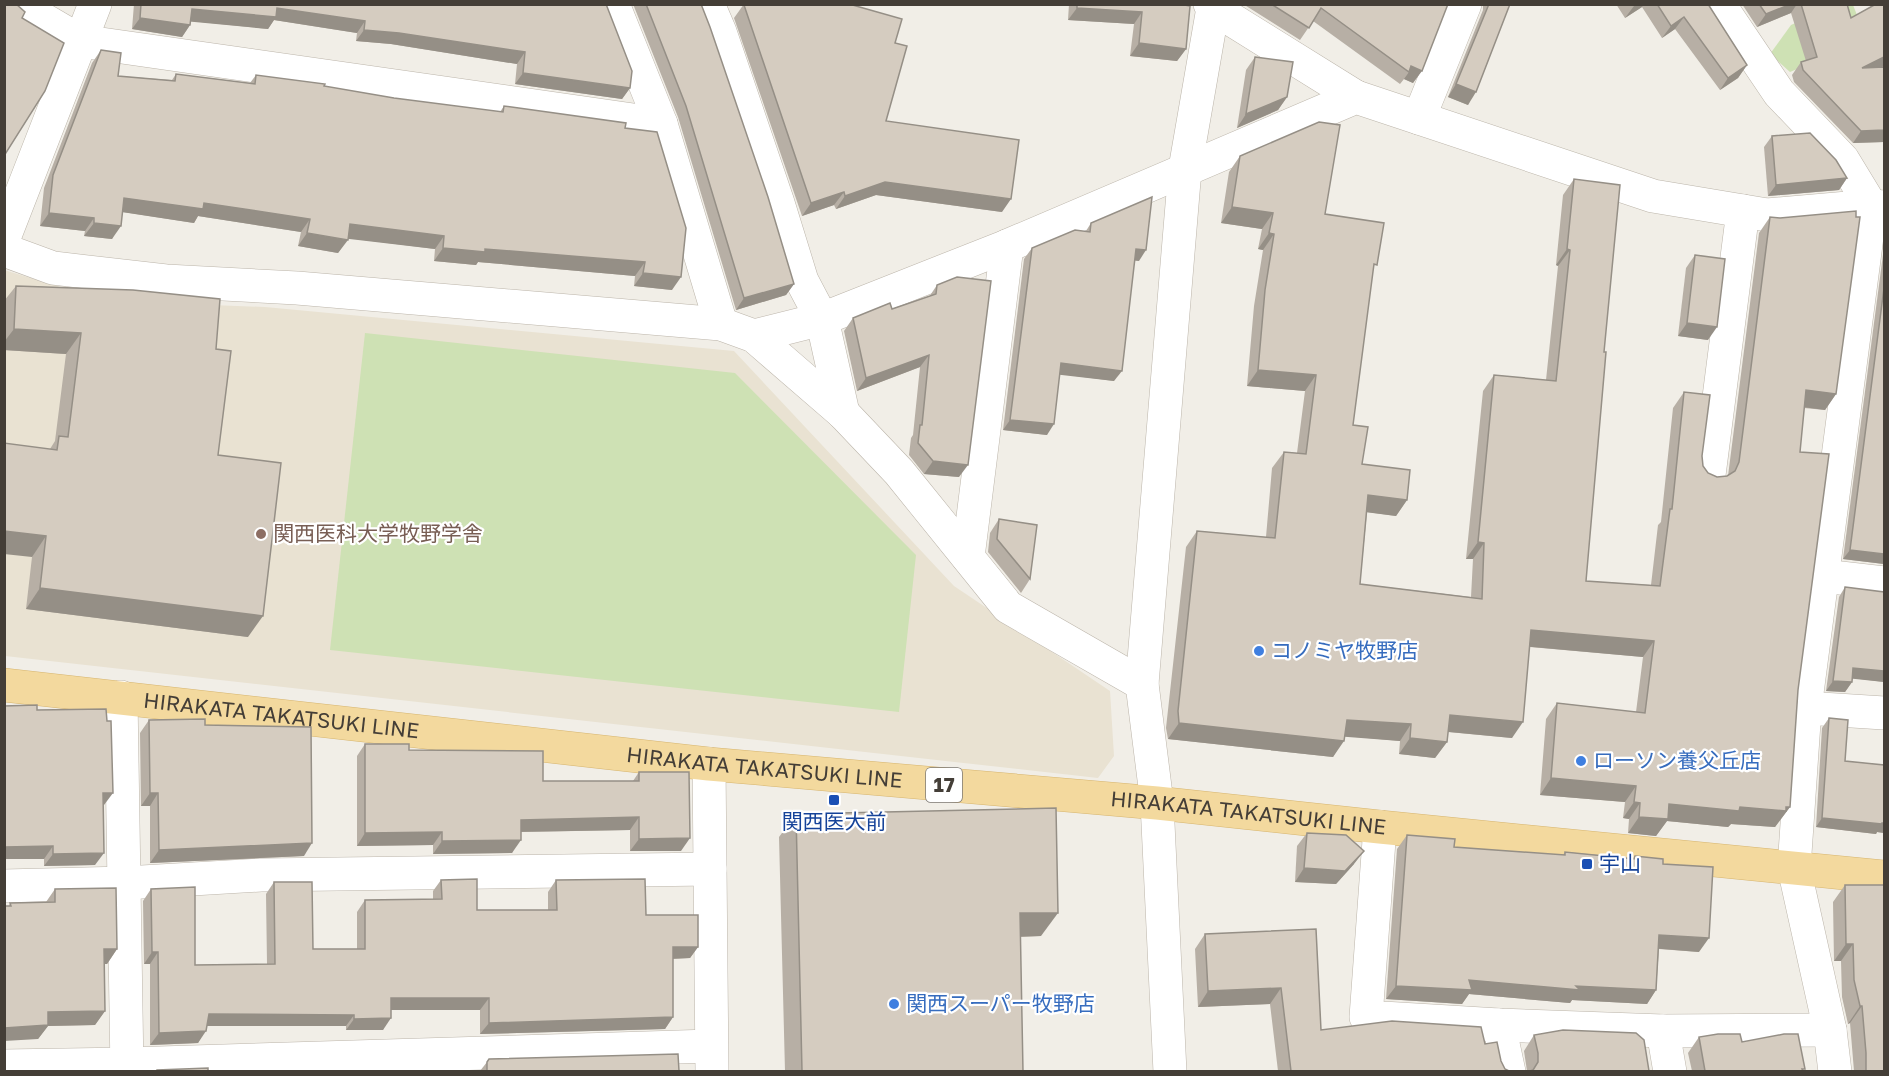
<svg xmlns="http://www.w3.org/2000/svg" width="1889" height="1076" viewBox="0 0 1889 1076" font-family="'Golos Text','Noto Sans JP',sans-serif">
<rect width="100%" height="100%" fill="#f1eee7"/>
<polygon fill="#e9e2d2" points="4,270 108,301 265,307 734,351 954,586 1110,691 1114,756 1098,778 5,656"/>
<g fill="#cee1b4">
<polygon points="1835,5 1853,5 1857,15 1821,59 1790,72 1770,54 1791,25"/>
<polygon points="365,333 735,373 916,555 899,712 330,650"/>
</g>
<g fill="none" stroke-linecap="round" stroke-linejoin="round">
<g stroke="#bcb5aa" stroke-width="34">
<g id="minor">
<polyline points="17,4 80,41 661,124"/>
<polyline points="613,4 661,124 721,324"/>
<polyline points="708,4 720,32 778,203 802,281 822,319 843,413"/>
<polyline points="1719,4 1779,93 1843,160 1871,206 1805,708 1794,868 1830,1030 1835,1072"/>
<polyline points="1213,8 1356,97"/>
<polyline points="1419,118 1465,4"/>
<polyline points="4,238 95,4"/>
<polyline points="4,250 53,268 166,281 297,288 721,324 754,336 843,413 899,472 1008,607 1142,684"/>
<polyline points="754,336 822,319 1007,246 1356,97 1653,196 1767,215 1871,206 1884,207"/>
<polyline points="1709,475 1743,211"/>
<polyline points="968,557 1007,246"/>
<polyline points="1823,576 1884,583"/>
<polyline points="121,697 127,1072"/>
<polyline points="1805,708 1884,713"/>
<polyline points="709,764 712,1072"/>
<polyline points="1380,827 1366,1017 1499,1025 1663,1031 1830,1030"/>
<polyline points="4,886 125,883 261,875 710,869"/>
<polyline points="1499,1025 1509,1072"/>
<polyline points="1663,1031 1670,1072"/>
<polyline points="4,1066 127,1064 711,1046"/>
<polyline points="1170,1072 1157,803 1142,684 1185,169 1213,8 1210,4"/>
</g>
</g>
<g stroke="#d6b570" stroke-width="34">
<g id="major">
<path id="s1" d="M4 685 709 764 1157 803 1380 827 1884 877"/>
</g>
</g>
<use href="#minor" stroke="#fff" stroke-width="33"/>
<use href="#major" stroke="#f3d99e" stroke-width="33"/>
</g>
<g fill="#b7afa5">
<polygon points="134,4 606,4 630,88 622,99 515,84 517,64 391,44 356,41 357,33 274,20 268,29 191,21 190,25 182,37 132,29"/>
<polygon points="633,4 701,4 794,284 786,295 736,310 678,117"/>
<polygon points="744,4 855,4 854,6 895,43 886,121 1002,212 876,195 836,209 834,205 802,216 734,18"/>
<polygon points="1069,4 1179,4 1186,49 1177,61 1130,56 1134,24 1068,20"/>
<polygon points="1243,4 1448,4 1413,83 1404,79 1400,84 1313,21 1300,40"/>
<polygon points="1483,4 1510,4 1468,105 1448,97 1483,10"/>
<polygon points="1616,4 1708,4 1747,65 1738,78 1720,90 1675,29 1662,38 1642,7 1625,18"/>
<polygon points="1742,4 1847,4 1851,18 1884,4 1884,66 1881,67 1884,142 1853,143 1794,82 1792,75 1801,62 1806,61 1791,13 1757,27"/>
<polygon points="101,50 118,76 172,80 176,74 250,83 256,75 394,98 500,112 504,106 625,128 672,290 634,286 635,276 478,262 476,265 434,261 435,249 348,238 338,253 298,246 301,232 198,216 194,223 123,212 112,239 84,236 85,231 40,226 44,188 92,63"/>
<polygon points="1255,57 1287,97 1278,110 1237,128 1246,70"/>
<polygon points="1772,136 1847,178 1839,190 1768,196 1764,147"/>
<polygon points="1240,156 1325,214 1373,270 1353,425 1362,464 1407,500 1396,516 1367,512 1360,584 1471,597 1473,559 1466,559 1483,391 1494,375 1546,380 1558,266 1556,265 1563,195 1574,179 1604,352 1586,581 1651,585 1658,525 1661,522 1673,408 1684,392 1702,456 1703,466 1708,473 1717,477 1728,476 1759,233 1770,217 1836,394 1825,410 1804,408 1800,452 1798,690 1790,807 1775,827 1731,824 1728,827 1667,821 1656,836 1628,833 1629,819 1623,818 1625,802 1540,795 1546,719 1557,703 1636,712 1643,657 1530,647 1512,738 1448,732 1447,742 1435,758 1399,754 1400,741 1345,736 1333,757 1168,739 1166,728 1186,547 1197,531 1266,537 1272,468 1284,452 1297,453 1305,391 1247,386 1254,306 1263,250 1258,249 1262,229 1221,223 1229,172"/>
<polygon points="1091,223 1139,261 1135,260 1114,381 1060,374 1047,435 1003,430 1024,259 1032,248 1086,231"/>
<polygon points="1884,247 1884,564 1843,559"/>
<polygon points="1695,255 1708,340 1678,336 1686,268"/>
<polygon points="937,285 959,477 924,474 909,455 911,438 913,435 920,367 857,391 844,331 853,318 892,309 929,297"/>
<polygon points="16,286 216,349 218,455 248,637 26,609 32,557 50,449 55,441 66,354 4,350 4,301"/>
<polygon points="999,519 1030,579 1021,593 988,552 990,533"/>
<polygon points="1845,587 1884,592 1884,682 1852,678 1852,682 1845,692 1826,691 1839,597"/>
<polygon points="4,706 37,710 104,805 103,805 95,865 44,866 44,859 4,859"/>
<polygon points="1829,718 1845,761 1884,765 1884,833 1877,832 1876,834 1816,827 1822,728"/>
<polygon points="149,720 205,725 304,856 150,863 150,806 141,806 140,733"/>
<polygon points="365,744 409,750 543,781 633,781 639,772 681,851 630,851 630,830 521,832 512,853 433,854 433,845 357,846 357,756"/>
<polygon points="796,814 1041,936 1020,937 1023,1071 785,1071 779,837"/>
<polygon points="1307,833 1354,864 1336,884 1295,882 1297,846"/>
<polygon points="1407,835 1454,847 1563,855 1565,852 1633,858 1635,856 1663,864 1699,952 1659,949 1656,990 1647,1004 1572,1000 1570,1003 1469,994 1462,1004 1386,999 1397,849"/>
<polygon points="441,880 477,910 548,910 548,892 556,880 646,915 698,947 690,958 673,959 673,1017 665,1029 480,1034 480,1010 391,1010 383,1030 346,1030 346,1026 207,1026 198,1043 150,1045 150,964 144,964 143,901 151,889 195,965 267,964 266,894 274,882 313,949 357,949 357,912 365,900 433,899 433,891"/>
<polygon points="1845,885 1884,1071 1854,1071 1850,1023 1848,1024 1842,997 1841,961 1834,961 1833,902"/>
<polygon points="55,889 117,949 107,964 104,964 105,1011 95,1025 48,1026 38,1039 9,906 10,903 46,902"/>
<polygon points="1316,929 1321,1030 1485,1044 1501,1061 1505,1069 1509,1071 1278,1071 1270,1004 1198,1007 1195,949 1205,934"/>
<polygon points="1534,1035 1649,1071 1527,1071 1524,1051"/>
<polygon points="1699,1037 1742,1042 1803,1071 1692,1071 1688,1053"/>
<polygon points="487,1062 679,1071 480,1071"/>
</g>
<g fill="#958f86">
<polygon points="1636,4 1644,4 1642,7 1625,18 1634,6"/>
<polygon points="1791,4 1797,4 1791,13 1757,27 1766,14"/>
<polygon points="277,8 365,21 357,33 274,20 268,29 184,21 192,9"/>
<polygon points="1077,8 1142,12 1134,24 1068,20"/>
<polygon points="1684,17 1675,29 1662,38 1671,26"/>
<polygon points="140,18 190,25 182,37 132,29"/>
<polygon points="364,30 399,33 525,52 517,64 391,44 356,41"/>
<polygon points="1139,43 1186,49 1177,61 1130,56"/>
<polygon points="1884,57 1884,66 1853,81 1862,68"/>
<polygon points="1747,65 1738,78 1720,90 1728,78"/>
<polygon points="1411,66 1422,71 1413,83 1404,79 1409,72"/>
<polygon points="523,73 630,88 622,99 515,84"/>
<polygon points="1456,84 1476,92 1468,105 1448,97"/>
<polygon points="1287,97 1278,110 1237,128 1246,114"/>
<polygon points="1884,130 1884,142 1853,143 1861,131"/>
<polygon points="1847,178 1839,190 1768,196 1776,185"/>
<polygon points="885,182 1011,199 1002,212 876,195 836,209 845,196"/>
<polygon points="844,192 834,205 802,216 811,203"/>
<polygon points="124,198 204,203 310,219 301,232 198,216 194,223 115,211"/>
<polygon points="1232,207 1273,213 1262,229 1221,223"/>
<polygon points="49,213 94,218 85,231 40,226"/>
<polygon points="94,223 121,226 112,239 84,236"/>
<polygon points="350,224 444,236 435,249 341,238"/>
<polygon points="307,233 348,240 338,253 298,246"/>
<polygon points="1269,233 1274,234 1263,250 1258,249"/>
<polygon points="443,248 485,249 645,262 635,276 478,262 476,265 434,261"/>
<polygon points="1136,249 1146,250 1139,261 1129,260"/>
<polygon points="1567,249 1570,250 1558,266 1556,265"/>
<polygon points="643,273 681,277 672,290 634,286"/>
<polygon points="794,284 786,295 736,310 744,298"/>
<polygon points="1687,323 1717,327 1708,340 1678,336"/>
<polygon points="14,329 81,333 66,354 4,350 4,342"/>
<polygon points="929,355 920,367 857,391 866,378"/>
<polygon points="1061,363 1122,371 1114,381 1053,374"/>
<polygon points="1258,370 1316,375 1305,391 1247,386"/>
<polygon points="1806,390 1836,394 1825,410 1795,406"/>
<polygon points="1010,420 1054,424 1047,435 1003,430"/>
<polygon points="933,461 968,465 959,477 924,474"/>
<polygon points="1368,495 1407,500 1396,516 1357,511"/>
<polygon points="4,531 46,536 32,557 4,554"/>
<polygon points="1478,542 1484,543 1473,559 1466,559"/>
<polygon points="1850,550 1884,554 1884,564 1843,559"/>
<polygon points="40,588 263,616 248,637 26,609"/>
<polygon points="1531,630 1654,641 1643,657 1520,646"/>
<polygon points="1853,668 1884,671 1884,682 1846,678"/>
<polygon points="1833,681 1852,682 1845,692 1826,691"/>
<polygon points="1450,715 1523,722 1512,738 1439,731"/>
<polygon points="1347,720 1411,724 1400,741 1335,736"/>
<polygon points="1179,723 1344,741 1333,757 1168,739"/>
<polygon points="1410,738 1447,742 1435,758 1399,754"/>
<polygon points="1551,778 1636,786 1625,802 1540,795"/>
<polygon points="103,793 113,793 104,805 94,805"/>
<polygon points="150,793 158,793 150,806 141,806"/>
<polygon points="1634,802 1640,803 1629,819 1623,818"/>
<polygon points="1669,804 1740,807 1790,807 1775,827 1731,824 1728,827 1667,821 1656,836 1628,833 1639,817"/>
<polygon points="639,817 630,830 512,832 521,820"/>
<polygon points="1822,818 1884,823 1884,833 1877,832 1876,834 1816,827"/>
<polygon points="442,832 433,845 357,846 365,833"/>
<polygon points="690,838 681,851 630,851 639,839"/>
<polygon points="521,840 512,853 433,854 442,841"/>
<polygon points="312,843 304,856 150,863 159,850"/>
<polygon points="53,846 44,859 4,859 4,847"/>
<polygon points="1364,851 1354,864 1336,884 1295,882 1304,868"/>
<polygon points="104,853 95,865 44,866 53,854"/>
<polygon points="1020,913 1058,913 1041,936 1003,937"/>
<polygon points="1659,935 1709,938 1699,952 1650,948"/>
<polygon points="1846,944 1853,944 1841,961 1834,961"/>
<polygon points="673,947 698,947 690,958 665,959"/>
<polygon points="104,949 117,949 107,964 94,964"/>
<polygon points="152,952 158,952 150,964 144,964"/>
<polygon points="1469,980 1576,986 1656,990 1647,1004 1572,1000 1570,1003 1469,994 1462,1004 1386,999 1396,986"/>
<polygon points="1281,988 1270,1004 1198,1007 1208,991"/>
<polygon points="391,998 489,998 480,1010 383,1010"/>
<polygon points="1860,1006 1862,1006 1850,1023 1848,1024"/>
<polygon points="105,1011 95,1025 48,1026 38,1039 4,1041 4,1028 48,1012"/>
<polygon points="209,1014 354,1015 346,1026 201,1026"/>
<polygon points="673,1017 665,1029 480,1034 489,1023"/>
<polygon points="391,1018 383,1030 346,1030 354,1019"/>
<polygon points="206,1031 198,1043 150,1045 159,1033"/>
</g>
<g fill="#d5ccc0" stroke="#958f86" stroke-width="1.5">
<polygon points="4,4 16,4 25,12 22,18 64,43 45,91 4,156"/>
<polygon points="141,4 606,4 632,71 630,88 523,73 525,52 399,33 364,30 365,21 277,8 276,17 192,9 190,25 140,18"/>
<polygon points="646,4 701,4 710,27 768,197 794,284 744,298 686,106"/>
<polygon points="849,4 902,19 895,43 907,46 886,121 1019,140 1011,199 885,182 845,196 844,192 811,203 744,5"/>
<polygon points="1077,4 1179,4 1190,6 1186,49 1139,43 1142,12 1077,8"/>
<polygon points="1271,4 1448,4 1422,71 1411,66 1409,72 1321,8 1309,28"/>
<polygon points="1489,4 1510,4 1476,92 1456,84"/>
<polygon points="1657,4 1708,4 1747,65 1728,78 1684,17 1671,26"/>
<polygon points="1759,4 1791,4 1766,14"/>
<polygon points="1801,4 1847,4 1851,18 1876,4 1884,4 1884,57 1862,68 1884,67 1884,130 1861,131 1803,70 1801,62 1817,57"/>
<polygon points="101,50 121,53 118,76 175,81 176,74 255,84 256,75 325,84 324,86 394,98 503,112 504,106 626,123 625,128 657,132 686,228 681,277 643,273 645,262 485,249 485,252 443,248 444,236 350,224 348,240 307,233 310,219 204,203 203,209 124,198 121,226 94,223 94,218 49,213 53,175"/>
<polygon points="1255,57 1293,62 1287,97 1246,114"/>
<polygon points="1319,122 1340,125 1325,214 1384,223 1377,265 1374,264 1353,425 1368,427 1362,464 1410,470 1407,500 1368,495 1360,584 1482,599 1484,543 1478,542 1494,375 1556,381 1570,250 1567,249 1574,179 1620,185 1604,352 1606,352 1586,581 1660,586 1670,509 1672,509 1684,392 1710,395 1702,456 1703,466 1708,473 1717,477 1727,476 1735,471 1739,462 1770,217 1780,218 1856,211 1856,217 1860,217 1836,394 1806,390 1800,452 1829,454 1798,690 1790,807 1786,807 1786,811 1740,807 1739,811 1669,804 1668,819 1639,817 1640,803 1634,802 1636,786 1551,778 1557,703 1645,713 1654,641 1531,630 1523,722 1450,715 1447,742 1410,738 1411,724 1347,720 1344,741 1179,723 1178,711 1197,531 1275,538 1284,452 1306,454 1316,375 1258,370 1265,290 1274,234 1269,233 1273,213 1232,207 1240,156"/>
<polygon points="1810,133 1836,160 1847,178 1776,185 1772,136"/>
<polygon points="1152,197 1146,250 1136,249 1122,371 1061,363 1054,424 1010,420 1032,248 1075,230 1090,232 1091,223"/>
<polygon points="1695,255 1725,259 1717,327 1687,323"/>
<polygon points="957,277 991,281 968,465 933,461 918,443 920,425 922,425 929,355 866,378 853,318 890,303 892,309 936,294 937,285"/>
<polygon points="16,286 133,290 220,299 216,349 231,351 218,455 281,463 263,616 40,588 46,536 4,531 4,443 57,450 59,436 68,437 81,333 14,329"/>
<polygon points="1884,288 1884,554 1850,550"/>
<polygon points="999,519 1037,525 1030,579 997,539"/>
<polygon points="1845,587 1884,592 1884,671 1853,668 1852,682 1833,681"/>
<polygon points="37,705 37,710 106,709 107,721 111,721 113,793 103,793 104,853 53,854 53,846 4,847 4,706"/>
<polygon points="1829,718 1848,720 1845,761 1884,765 1884,823 1882,823 1882,824 1822,818"/>
<polygon points="205,719 205,725 311,727 312,843 159,850 158,793 150,793 149,720"/>
<polygon points="365,744 409,744 409,750 543,751 543,781 639,781 639,772 689,772 690,838 639,839 639,817 521,820 521,840 442,841 442,832 365,833"/>
<polygon points="1056,808 1058,913 1020,913 1023,1071 802,1071 796,814"/>
<polygon points="1307,833 1346,835 1364,851 1345,871 1304,868"/>
<polygon points="1407,835 1455,839 1454,847 1565,855 1565,852 1634,859 1635,856 1663,859 1663,864 1713,867 1709,938 1659,935 1656,990 1576,986 1580,990 1469,980 1472,990 1396,986"/>
<polygon points="477,879 477,910 557,910 556,880 645,879 646,915 698,915 698,947 673,947 673,1017 489,1023 489,998 391,998 391,1018 354,1019 354,1015 209,1014 206,1031 159,1033 158,952 152,952 151,889 195,887 195,965 275,964 274,882 312,882 313,949 365,949 365,900 442,899 441,880"/>
<polygon points="1845,885 1884,885 1884,1071 1866,1071 1866,1053 1862,1006 1860,1006 1854,980 1853,944 1846,944"/>
<polygon points="116,888 117,949 104,949 105,1011 48,1012 48,1025 4,1028 4,906 11,906 10,903 55,902 55,889"/>
<polygon points="1316,929 1321,1030 1392,1021 1481,1027 1485,1044 1497,1042 1501,1061 1505,1069 1509,1071 1291,1071 1281,988 1208,991 1205,934"/>
<polygon points="1563,1030 1636,1033 1644,1040 1649,1071 1530,1071 1533,1070 1538,1062 1538,1053 1534,1035"/>
<polygon points="1718,1034 1740,1034 1742,1042 1784,1034 1798,1034 1805,1069 1802,1069 1803,1071 1705,1071 1699,1037"/>
<polygon points="678,1054 679,1071 398,1071 487,1071 487,1062 489,1059"/>
<polygon points="208,1068 208,1071 210,1071 157,1071 157,1070"/>
</g>
<circle fill="#8d6e63" stroke="#fff" stroke-width="2" cx="261" cy="534" r="6"/>
<g fill="#3f7fe0" stroke="#fff" stroke-width="2">
<circle cx="1259" cy="651" r="6"/>
<circle cx="1581" cy="761" r="6"/>
<circle cx="894" cy="1004" r="6"/>
</g>
<g fill="#1a4fb4" stroke="#fff" stroke-width="2">
<rect x="828" y="794" width="12" height="12" rx="3"/>
<rect x="1581" y="858" width="12" height="12" rx="3"/>
</g>
<g text-anchor="middle" stroke-width="4.5" stroke-linejoin="round" paint-order="stroke">
<rect fill="#fff" stroke="#7c7873" stroke-width="1.5" x="926" y="768" width="36" height="34" rx="4.5"/>
<g font-size="20" font-weight="bold" fill="#443e37">
<text x="944" y="792">17</text>
</g>
<g font-size="21" fill="#785e54" stroke="#fff" text-anchor="start">
<text x="273" y="541">関西医科大学牧野学舎</text>
</g>
<g font-size="21" fill="#366cbe" stroke="#fff" text-anchor="start">
<text x="1271" y="658">コノミヤ牧野店</text>
<text x="1593" y="768">ローソン養父丘店</text>
<text x="906" y="1011">関西スーパー牧野店</text>
</g>
<g font-size="21" fill="#443e37" stroke="#fff">
<text dy="7" stroke="none"><textPath href="#s1" startOffset="279">HIRAKATA TAKATSUKI LINE</textPath></text>
<text dy="7" stroke="none"><textPath href="#s1" startOffset="765">HIRAKATA TAKATSUKI LINE</textPath></text>
<text dy="7" stroke="none"><textPath href="#s1" startOffset="1251">HIRAKATA TAKATSUKI LINE</textPath></text>
</g>
<g font-size="21" fill="#164399" stroke="#fff">
<text x="834" y="829">関西医大前</text>
<text x="1599" y="871" text-anchor="start">宇山</text>
</g>
</g>
<rect width="1889" height="1076" fill="none" stroke="#443e37" stroke-width="12"/>
</svg>
